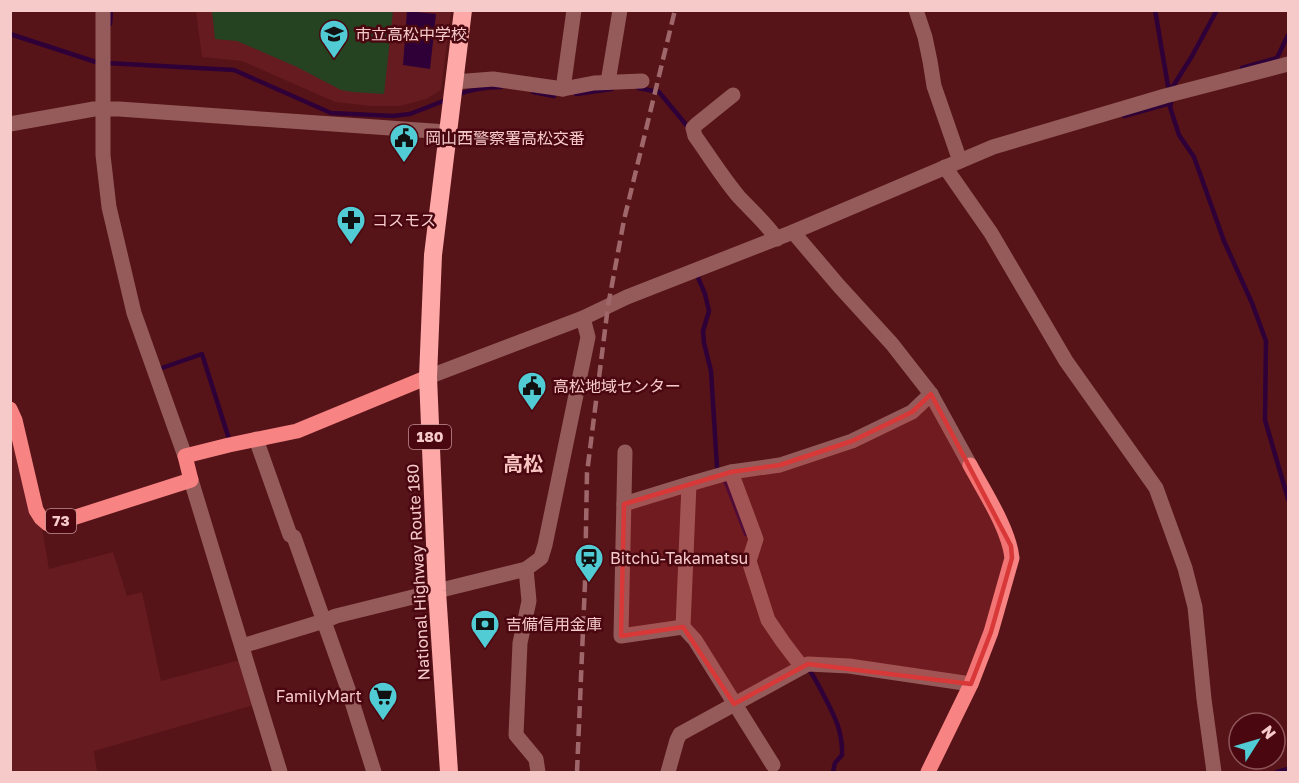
<svg xmlns="http://www.w3.org/2000/svg" width="1299" height="783" viewBox="0 0 1299 783" font-family="'Golos Text','Noto Sans JP',sans-serif">
<rect width="100%" height="100%" fill="#561419"/>
<g fill="#651b20">
<polygon points="196,11 451,11 441,90 426,99 400,106 371,106 335,102 242,61 202,57"/>
<polygon points="10,423 42,528 49,569 113,552 127,596 142,592 161,681 240,660 254,705 94,751 97,772 11,772"/>
</g>
<polygon fill="#254320" points="212,11 393,11 384,94 353,92 341,90 297,67 237,41 215,39"/>
<polygon fill="#2f0038" points="407,11 436,14 430,69 403,65"/>
<g fill="none" stroke-linecap="round" stroke-linejoin="round">
<g stroke="#2f0038" stroke-width="4.5">
<polyline points="1155,10 1168,86 1173,88"/>
<polyline points="110,24 111,10"/>
<polyline points="10,34 96,62"/>
<polyline points="107,63 234,70 331,113 393,116 410,114 446,100"/>
<polyline points="1242,68 1277,58 1288,35"/>
<polyline points="638,88 659,92 688,127"/>
<polyline points="533,92 554,96 555,90"/>
<polyline points="1172,92 1172,88 1192,56 1217,10"/>
<polyline points="576,94 612,89"/>
<path d="M457 95C471 89 486 87 501 87"/>
<polyline points="1171,103 1170,107 1179,135 1194,157 1224,241 1252,303 1266,341 1265,420 1288,499"/>
<polyline points="1124,116 1171,103"/>
<polyline points="701,274 697,275 705,294 709,311 703,331 704,343 711,371 717,467 727,485 746,534"/>
<polyline points="159,367 159,369 202,354 229,439"/>
<path d="M807 667C813 674 817 683 822 692 833 713 843 730 842 755L835 763 833 772"/>
<polyline points="1277,772 1288,769"/>
</g>
<g stroke="#955b5a" stroke-width="15">
<polyline points="103,10 103,155 109,207 134,313 185,456"/>
<polyline points="916,10 925,37 930,61 934,86 960,161"/>
<polyline points="454,82 493,79 563,89 574,10"/>
<polyline points="608,82 620,10"/>
<polyline points="563,89 594,83 642,81"/>
<path d="M733 95 697 124 693 128 695 136C710 157 723 178 739 197 752 211 766 223 777 239"/>
<polyline points="10,124 94,109 119,109 447,132"/>
<polyline points="945,167 991,233 1066,361 1156,488 1185,568 1195,607 1204,699 1214,772"/>
<polyline points="793,232 839,286 892,344 931,394 970,465"/>
<polyline points="428,377 583,318 627,297 793,232 993,147 1165,96 1288,64"/>
<polyline points="256,439 290,535 294,537 348,689 374,772"/>
<polyline points="625,452 621,636 683,627 689,484"/>
<polyline points="731,472 756,539 749,561 768,620 783,642 802,667"/>
<polyline points="191,480 280,772"/>
<polyline points="624,504 689,484 731,472 780,465 852,441 912,412 931,394"/>
<polyline points="683,627 695,640 773,765"/>
<polyline points="242,646 324,621 336,616 526,569"/>
<polyline points="538,772 536,759 516,735 520,643 529,601 526,569 541,558 545,545 588,337 583,318"/>
<polyline points="668,772 677,740 680,734 808,664 849,666 971,684"/>
</g>
<g stroke="#f88383" stroke-width="15">
<polyline points="10,409 15,420 36,510 41,518 48,524 57,523 191,480 185,456 229,445 297,431 428,377"/>
<path d="M928 772 971 684 991 632 1012 558C1009 529 984 491 970 465"/>
</g>
<polyline stroke="#fea9a7" stroke-width="18" points="449,772 437,591 428,377 433,255 463,10"/>
<polyline stroke="#9f676a" stroke-width="4.5" stroke-dasharray="12 6" stroke-linecap="butt" points="577,772 585,583 587,473 608,306 624,220 675,10"/>
</g>
<path fill="#d93838" fill-opacity="0.2" stroke="#d93838" stroke-width="4.5" stroke-linejoin="round" d="M931 394 1011 546 1012 558 991 632 971 684 808 664 734 704 683 627 621 636 624 504 731 472 780 465 852 441 912 412Z"/>
<defs>
<g id="school-pin" transform="scale(1.5)"><path d="M0 17L-7.5 6A9.5 9.5 0 1 1 7.5 6Z" fill="#51ccd4" stroke="#4a070f"/><path d="M0-5L7-2L0 1L-7-2ZM-4 1L0 2.5L4 1V4Q0 6-4 4Z" fill="#111"/></g>
<g id="civic-pin" transform="scale(1.5)"><path d="M0 17L-7.5 6A9.5 9.5 0 1 1 7.5 6Z" fill="#51ccd4" stroke="#4a070f"/><path d="M-.6-6.5H3V-4.5H.6V-3L4-1V1h2V6H-6V1h2V-1L-.6-3ZM-1.2 2.5V6h2.4V2.5Z" fill="#111"/></g>
<g id="pharmacy-pin" transform="scale(1.5)"><path d="M0 17L-7.5 6A9.5 9.5 0 1 1 7.5 6Z" fill="#51ccd4" stroke="#4a070f"/><path d="M-2-6h4v4h4v4h-4v4h-4v-4h-4v-4h4Z" fill="#111"/></g>
<g id="station-pin" transform="scale(1.5)"><path d="M0 17L-7.5 6A9.5 9.5 0 1 1 7.5 6Z" fill="#51ccd4" stroke="#4a070f"/><path d="M-3-6H3Q5-6 5-4V2Q5 4 3 4L4.5 6H3L1.5 4h-3L-3 6H-4.5L-3 4Q-5 4-5 2V-4Q-5-6-3-6ZM-3.5-4v3h7v-3ZM-3.5 1v1.5H-2V1ZM2 1v1.5H3.5V1Z" fill="#111"/></g>
<g id="bank-pin" transform="scale(1.5)"><path d="M0 17L-7.5 6A9.5 9.5 0 1 1 7.5 6Z" fill="#51ccd4" stroke="#4a070f"/><path d="M-6-4H6V4H-6ZM0-2.3a2.3 2.3 0 1 0 0 4.6a2.3 2.3 0 1 0 0-4.6Z" fill="#111"/></g>
<g id="supermarket-pin" transform="scale(1.5)"><path d="M0 17L-7.5 6A9.5 9.5 0 1 1 7.5 6Z" fill="#51ccd4" stroke="#4a070f"/><path d="M-6-5.5h2.5l.6 2H6L4.5 2H-2.5L-4.4-4H-6ZM-1.5 3.2a1.3 1.3 0 1 0 .1 0ZM3 3.2a1.3 1.3 0 1 0 .1 0Z" fill="#111"/></g>
</defs>
<g fill-rule="evenodd">
<use href="#school-pin" x="334" y="34"/>
<use href="#civic-pin" x="404" y="138"/>
<use href="#pharmacy-pin" x="351" y="220"/>
<use href="#civic-pin" x="532" y="386"/>
<use href="#station-pin" x="589" y="558"/>
<use href="#bank-pin" x="485" y="624"/>
<use href="#supermarket-pin" x="383" y="696"/>
</g>
<g text-anchor="middle" stroke-width="5" stroke-linejoin="round" paint-order="stroke">
<g fill="#4a070f" stroke="#c29091" stroke-width="1.5">
<rect x="409" y="425" width="42" height="24" rx="4.5"/>
<rect x="46" y="509" width="30" height="24" rx="4.5"/>
</g>
<g font-size="15" font-weight="bold" fill="#f5cac9">
<text x="430" y="442">180</text>
<text x="61" y="526">73</text>
</g>
<g font-size="16" fill="#f5cac9" stroke="#4a070f" text-anchor="start">
<text x="355" y="40">市立高松中学校</text>
<text x="425" y="144">岡山西警察署高松交番</text>
<text x="372" y="226">コスモス</text>
<text x="553" y="392">高松地域センター</text>
<text x="610" y="564">Bitchū-Takamatsu</text>
<text x="506" y="630">吉備信用金庫</text>
<text x="362" y="702" text-anchor="end">FamilyMart</text>
</g>
<g font-size="16" fill="#f5cac9" stroke="#4a070f">
<text transform="translate(418 572) rotate(-93)" y="6">National Highway Route 180</text>
</g>
<g font-size="20" font-weight="bold" fill="#f7c4c2" stroke="#4a070f">
<text x="523" y="471">高松</text>
</g>
</g>
<rect width="1299" height="783" fill="none" stroke="#f5cac9" stroke-width="24"/>
<g transform="translate(1257 741) rotate(53)"><circle r="28" fill="#4a070f" stroke="#8e5559" stroke-width="1.5"/>
<path d="M0-4.5L10 22L0 15L-10 22Z" fill="#51ccd4"/>
<text y="-9" font-size="16" font-weight="bold" text-anchor="middle" fill="#f5cac9">N</text>
</g>
</svg>
